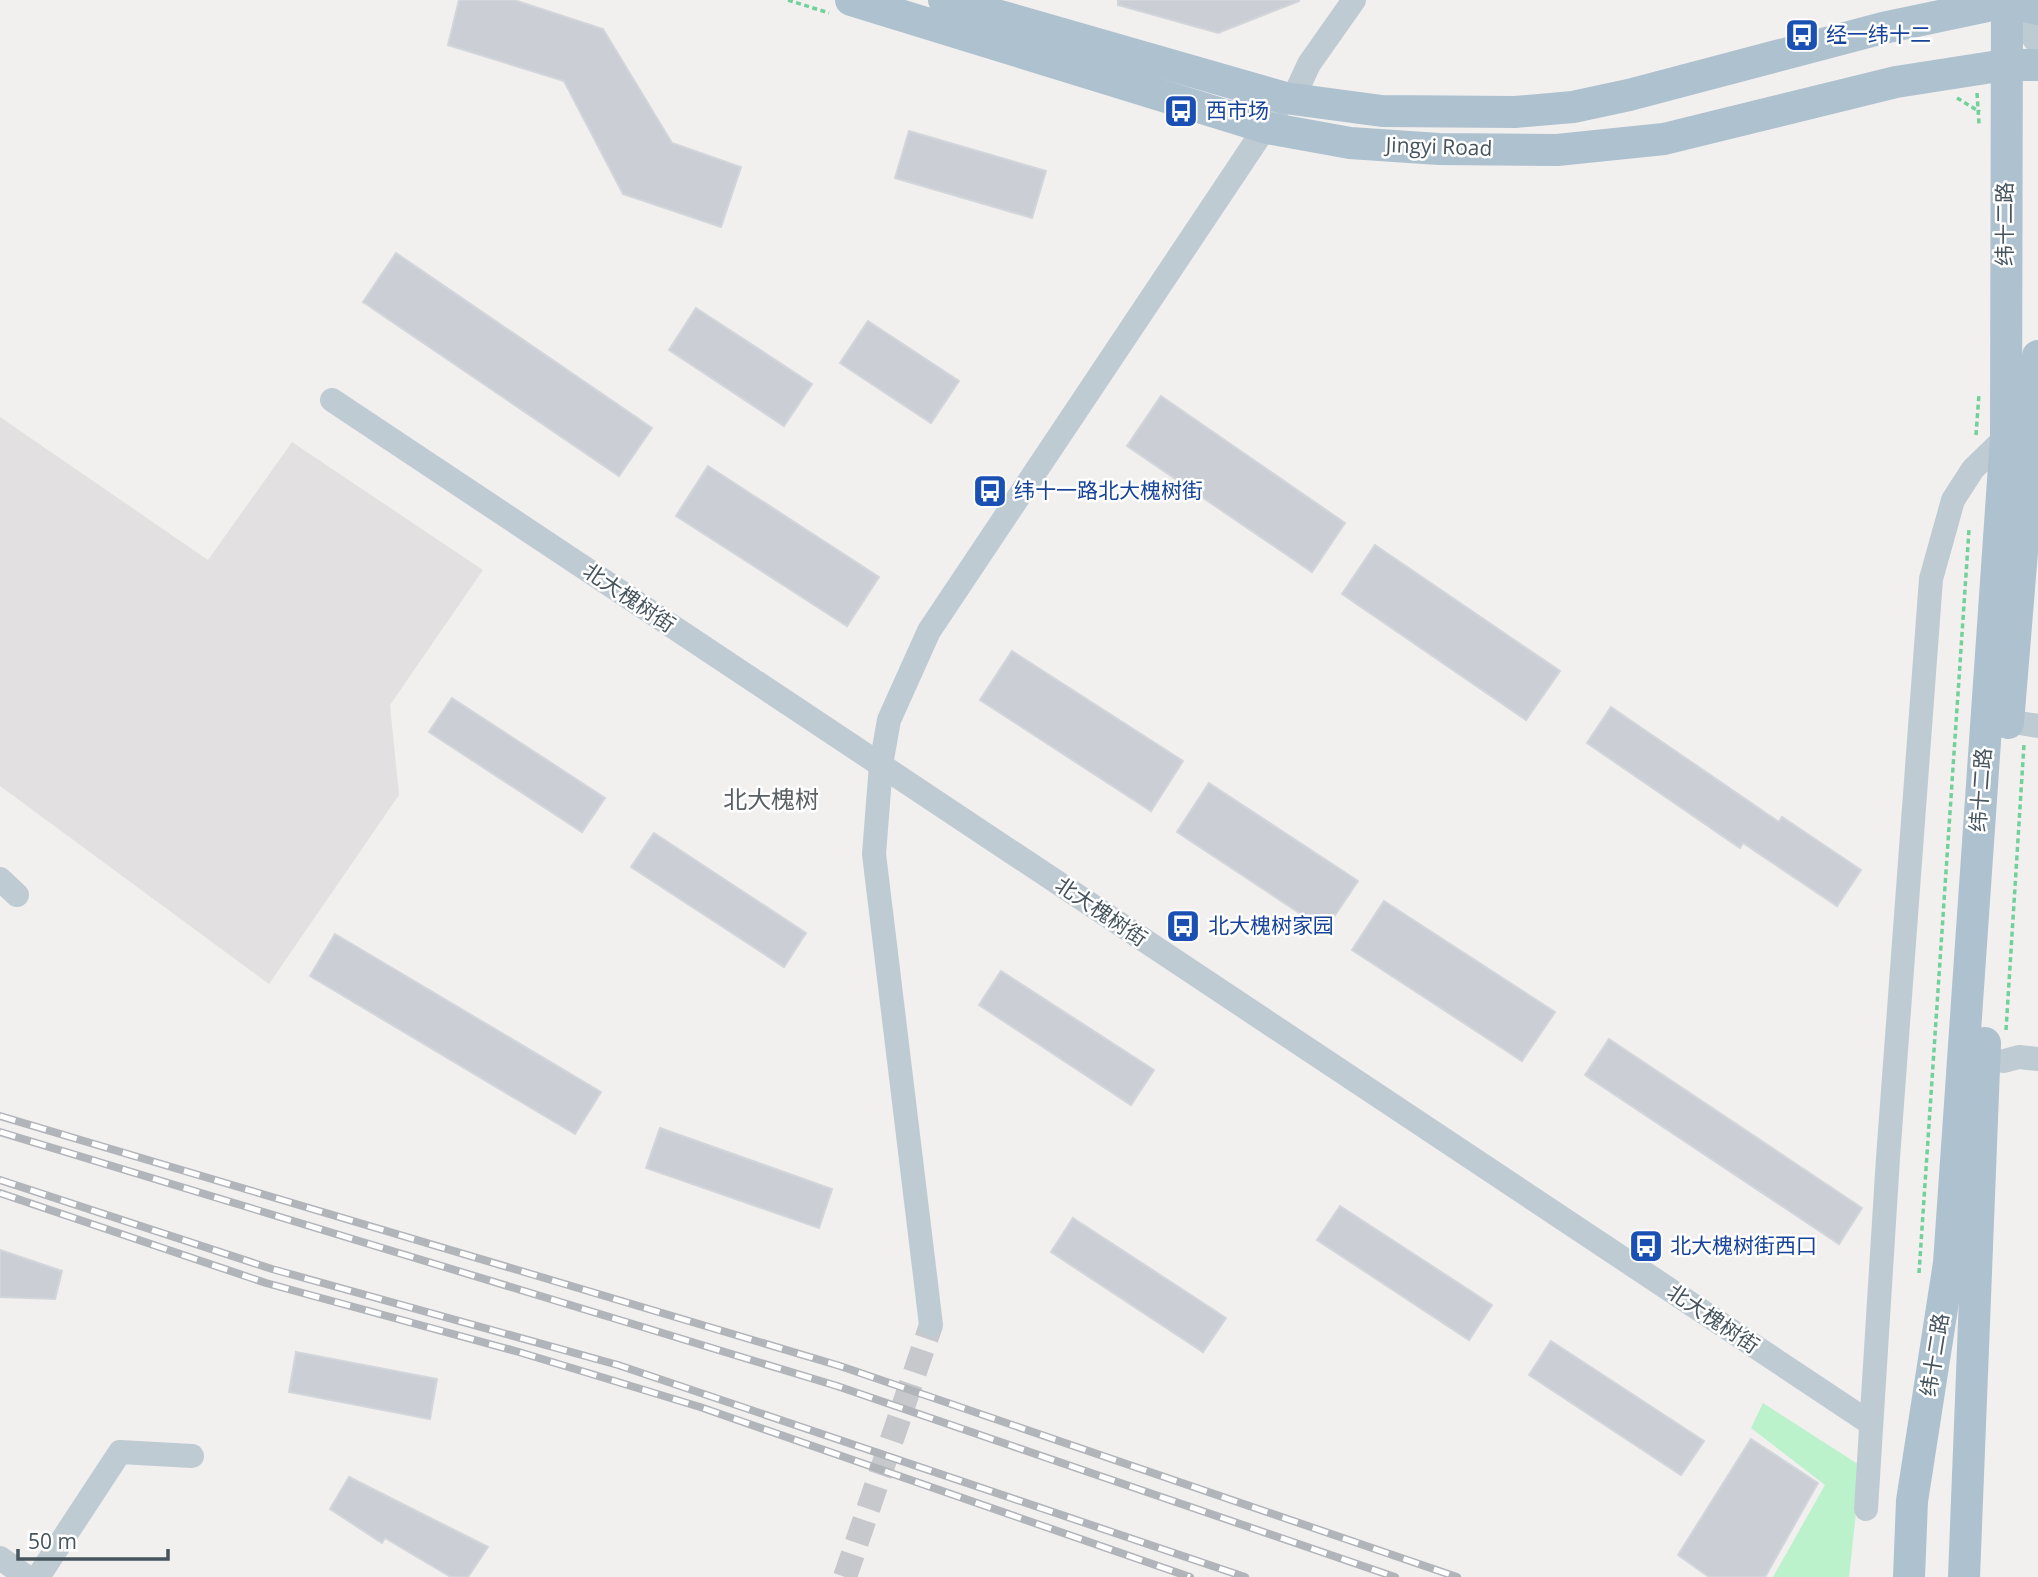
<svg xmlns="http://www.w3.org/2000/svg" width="2038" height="1577" viewBox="0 0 2038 1577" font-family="'Open Sans','Noto Sans SC',sans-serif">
<rect width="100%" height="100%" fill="#f2efef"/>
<polygon fill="#e3e0e1" points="0,417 208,560 292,442 483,570 390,705 399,795 269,984 0,786"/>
<polygon fill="#bbf2cb" points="1763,1403 1861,1466 1849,1577 1773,1577 1825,1485 1751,1428"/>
<g fill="#cbced4" stroke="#d2d6db" stroke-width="2">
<polygon points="459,0 514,0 603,29 672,143 741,167 721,227 623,194 564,81 448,45"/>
<polygon points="1118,0 1299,0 1299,1 1218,33 1118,5"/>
<polygon points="909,131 1046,171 1032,218 895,178"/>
<polygon points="396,253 652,428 619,476 363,302"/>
<polygon points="696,308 812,384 784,426 669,350"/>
<polygon points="868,321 959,381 931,423 840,363"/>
<polygon points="1161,396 1345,523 1312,572 1127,446"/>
<polygon points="708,466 879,577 847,626 676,516"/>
<polygon points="1375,545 1560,671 1526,720 1342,594"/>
<polygon points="1012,651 1183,761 1151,811 980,700"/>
<polygon points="452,698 605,798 582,832 429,732"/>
<polygon points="1611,707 1779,822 1782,817 1861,870 1837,906 1743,843 1740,848 1587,743"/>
<polygon points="1209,783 1358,881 1325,930 1177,832"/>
<polygon points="654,833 806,933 784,967 631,867"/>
<polygon points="1384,901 1555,1012 1522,1061 1352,950"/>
<polygon points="335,934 601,1092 575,1134 310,976"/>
<polygon points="1001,971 1154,1070 1131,1105 979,1005"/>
<polygon points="1609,1039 1862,1208 1839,1244 1585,1075"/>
<polygon points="660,1128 832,1189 819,1228 646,1168"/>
<polygon points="1340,1206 1492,1305 1469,1340 1317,1240"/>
<polygon points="1073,1218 1226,1318 1203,1352 1051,1252"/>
<polygon points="0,1250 62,1271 55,1299 0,1297"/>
<polygon points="1551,1341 1704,1441 1681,1475 1529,1375"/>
<polygon points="296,1352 437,1379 430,1419 289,1392"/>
<polygon points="1751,1439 1818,1483 1765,1577 1709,1577 1678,1555"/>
<polygon points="349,1477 488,1547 468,1577 451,1577 385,1538 382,1543 330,1509"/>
</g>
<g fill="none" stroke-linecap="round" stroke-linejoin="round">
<polyline stroke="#c7c8cb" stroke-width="24" stroke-dasharray="24 12" stroke-linecap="butt" points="845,1577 931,1325"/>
<g stroke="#70d29a" stroke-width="3.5" stroke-dasharray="5 3.5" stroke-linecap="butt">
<polyline points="788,0 829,13"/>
<polyline points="1977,93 1979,124"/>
<polyline points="1957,98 1980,112"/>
<polyline points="1976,435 1979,394"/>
<polyline points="2006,1030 2024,744"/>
<polyline points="1919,1273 1969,530"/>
</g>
<g stroke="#bfcbd2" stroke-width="24">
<polyline points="2006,0 2038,44"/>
<polyline points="332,400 1870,1423"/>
<polyline points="2008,721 2038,726"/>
<polyline points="0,879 17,895"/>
<polyline points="2004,1061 2019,1057 2038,1059"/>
<polyline points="931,1325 874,854 881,765 889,720 929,631 1285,98 1297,90 1309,64 1354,0"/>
<polyline points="1866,1509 1888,1158 1931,579 1953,500 1973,469 2006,437"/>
<polyline points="0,1558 27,1577"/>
<polyline points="38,1577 120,1452 192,1456"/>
</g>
<g stroke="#adc1cf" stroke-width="32">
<polyline points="851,0 1267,128 1350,143 1439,149 1557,150 1664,139 1896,82 2005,65 2038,65"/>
<polyline points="944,0 1285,98 1382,111 1515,112 1573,107 1629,95 1883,28 2006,2 2038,9"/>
<polyline points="2008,723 2038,356"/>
<polyline points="1909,1577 1912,1501 1949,1263 2006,437 2007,0"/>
<polyline points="1964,1577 1985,1043"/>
</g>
<g stroke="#b1b5ba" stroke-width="8">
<g id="rail">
<polyline points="0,1116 840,1366 1457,1577"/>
<polyline points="0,1132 837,1386 1395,1577"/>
<polyline points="0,1180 272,1269 618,1365 1245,1577"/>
<polyline points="0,1193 266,1283 519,1352 700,1407 1190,1577"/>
</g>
</g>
<use href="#rail" stroke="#fff" stroke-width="5" stroke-dasharray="16" stroke-linecap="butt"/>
</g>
<defs>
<g id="bus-square" transform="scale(1.75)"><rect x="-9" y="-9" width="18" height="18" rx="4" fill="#1a4fb4" stroke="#fff"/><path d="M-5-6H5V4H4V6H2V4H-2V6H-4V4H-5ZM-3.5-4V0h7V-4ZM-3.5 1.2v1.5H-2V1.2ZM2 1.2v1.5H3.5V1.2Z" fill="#fff"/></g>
</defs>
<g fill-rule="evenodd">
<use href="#bus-square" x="1802" y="35"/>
<use href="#bus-square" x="1181" y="111"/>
<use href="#bus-square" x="990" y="491"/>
<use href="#bus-square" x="1183" y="926"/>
<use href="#bus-square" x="1646" y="1246"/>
</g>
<g text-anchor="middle" stroke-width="5" stroke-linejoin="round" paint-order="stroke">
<g font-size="21" fill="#164399" stroke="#fff" text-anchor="start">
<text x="1826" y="42">经一纬十二</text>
<text x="1206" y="118">西市场</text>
<text x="1014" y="498">纬十一路北大槐树街</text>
<text x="1208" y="933">北大槐树家园</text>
<text x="1670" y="1253">北大槐树街西口</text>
</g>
<g font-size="21" fill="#46545e" stroke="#fff">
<text transform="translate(1439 147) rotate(2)" y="7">Jingyi Road</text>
<text transform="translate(2005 224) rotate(-90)" y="7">纬十二路</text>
<text transform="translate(629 598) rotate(34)" y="7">北大槐树街</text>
<text transform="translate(1981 790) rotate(-86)" y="7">纬十二路</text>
<text transform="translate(1101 912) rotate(34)" y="7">北大槐树街</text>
<text transform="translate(1713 1319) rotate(34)" y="7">北大槐树街</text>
<text transform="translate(1935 1355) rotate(-81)" y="7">纬十二路</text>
</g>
<g font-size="24" fill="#5b6064" stroke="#fff">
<text x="771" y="808">北大槐树</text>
</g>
</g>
<path d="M18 1549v10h150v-10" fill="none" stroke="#46545e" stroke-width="3.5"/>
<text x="28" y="1549" font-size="21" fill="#46545e" stroke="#ffffff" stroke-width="5" paint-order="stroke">50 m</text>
</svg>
